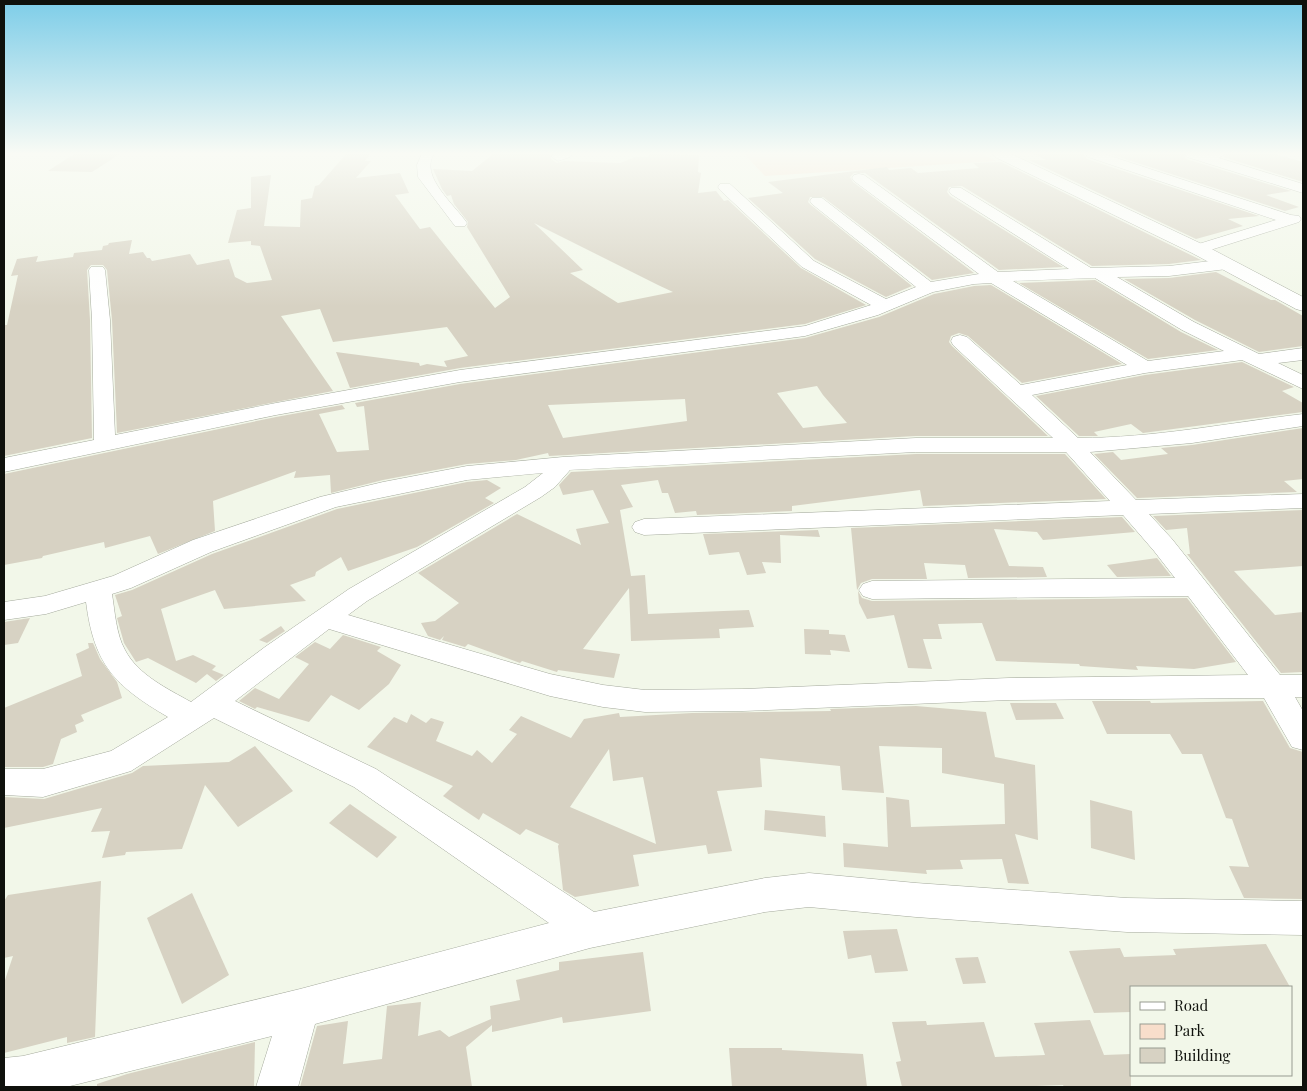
<svg xmlns="http://www.w3.org/2000/svg" width="1307" height="1091" viewBox="0 0 1307 1091" font-family="'Playfair Display',serif">
<rect width="100%" height="100%" fill="#f2f7e9"/>
<polygon fill="#f8decb" points="744,154 983,154 996,161 765,176"/>
<g fill="#d7d2c3" fill-rule="evenodd">
<polygon points="74,154 120,154 92,172 48,171"/>
<path d="M346 154H370L365 161H371L356 178 400 173 409 193 395 195 420 229 430 227 495 308 510 297 467 227 468 222 454 204 451 195 447 196 442 189 433 169 472 171 493 154H550L551 159 557 163 564 161 620 163 635 157H648L649 154 699 155 698 172 701 173 698 193 716 191 724 201 728 200 801 268 866 305 805 324 460 368 350 388 336 352 419 363 420 366 427 364 447 367 444 361 468 356 447 327 333 342 320 309 281 316 333 391 117 433 112 320 107 270 103 265H91L87 270 90 320 92 438 4 456V325H7L18 275 11 276 17 259 38 256 36 262 73 257 74 253 102 250 103 246 108 245 109 243 132 240 129 254 143 252 147 258H150L152 261 190 254 197 265 229 259 235 277 247 283 272 280 260 246 251 245V241L228 243 237 210 251 208V177L271 175 264 226 300 227 301 200 312 198 315 186 319 185ZM534 223 658 285 673 292 618 303 570 273 583 270Z"/>
<polygon points="1034,154 1084,154 1087,159 1259,216 1228,219 1243,226 1196,239 1029,160 1046,160"/>
<polygon points="1110,154 1183,154 1186,159 1291,191 1266,195 1299,207 1285,211"/>
<polygon points="1227,154 1275,154 1303,162 1303,182 1223,157"/>
<polygon points="1001,162 1201,260 1169,264 1092,266 962,186 949,187 947,192 950,196 1063,267 999,270 865,173 854,173 850,177 853,182 974,273 932,280 823,197 810,197 808,202 811,205 912,286 886,297 815,259 748,198 783,193 768,182 887,167 889,170 911,168 918,173 979,168 973,163"/>
<polygon points="1216,272 1271,300 1275,300 1303,316 1303,346 1259,352 1195,320 1124,279 1169,278"/>
<polygon points="1095,280 1181,332 1218,350 1148,359 1019,283"/>
<path d="M991 285 1122 364 1022 383 968 336 959 333 951 336 949 342 952 346 1048 436H916L549 456 548 453 516 460 467 464 383 480 331 493 330 475 294 478 296 471 213 501 215 531 158 554 150 536 105 548 104 542 43 556 42 558 4 565V474L276 417 342 405 345 409 319 414 337 452 369 450 364 406 357 407 355 403 460 384 805 338 879 317 934 294 974 286ZM817 386 823 395 847 423 803 428 777 393ZM685 399 687 421 563 438 548 405Z"/>
<polygon points="1242,362 1294,387 1282,391 1303,403 1303,412 1143,433 1131,424 1094,432 1098,436 1079,436 1036,396 1145,375"/>
<polygon points="1303,428 1303,479 1284,481 1297,492 1137,498 1094,454 1113,452 1121,460 1168,454 1161,448 1192,445"/>
<polygon points="916,454 1065,454 1106,499 923,506 920,490 792,506 792,511 697,515 696,511 675,513 668,493 662,493 658,480 621,485 633,507 620,510 631,576 645,575 648,614 749,610 754,627 719,629 720,638 631,641 629,588 583,649 620,654 614,678 558,670 557,672 522,661 520,663 468,644 465,647 442,640 444,636 440,640 428,636 421,623 435,621 459,603 418,573 517,514 581,545 576,529 609,523 593,490 563,495 559,485 571,472"/>
<polygon points="487,480 501,488 485,498 494,503 417,547 348,571 341,557 316,572 315,576 290,585 306,601 224,609 215,590 161,609 176,661 193,655 216,666 212,670 224,675 216,681 207,674 196,683 148,658 136,662 124,643 117,618 122,616 115,595 132,590 212,554 337,509 467,482"/>
<polygon points="1303,510 1303,566 1234,571 1275,615 1303,612 1303,672 1281,673 1187,554 1190,554 1187,528 1166,530 1153,516"/>
<polygon points="1122,517 1135,532 1043,540 1037,532 994,529 1009,566 1043,567 1047,577 968,578 965,565 924,563 927,579 872,579 861,583 857,590 851,528"/>
<polygon points="818,530 820,537 780,535 781,563 762,562 766,573 747,575 739,552 709,555 703,534"/>
<polygon points="1157,558 1171,576 1117,577 1107,565"/>
<polygon points="858,591 862,598 872,601 1187,598 1236,662 1194,669 1136,666 1138,670 1080,666 1079,664 996,661 982,623 938,624 942,639 923,639 932,669 908,668 894,615 867,619 859,603"/>
<polygon points="30,618 18,643 4,645 4,622"/>
<polygon points="281,626 285,631 267,643 259,640"/>
<polygon points="804,629 829,630 829,634 845,635 850,652 830,650 831,655 805,654"/>
<polygon points="343,635 381,647 377,651 401,665 389,684 359,710 331,695 309,722 257,707 255,709 239,701 255,688 279,699 309,664 295,657 315,642 330,649"/>
<polygon points="88,643 93,643 100,659 117,682 122,698 81,715 84,721 75,725 77,732 61,739 53,764 43,767 4,767 4,708 82,676 76,654 89,648"/>
<polygon points="1092,701 1150,701 1151,703 1263,701 1290,748 1303,752 1303,899 1244,898 1229,866 1249,867 1232,819 1226,818 1202,754 1182,754 1170,734 1107,734"/>
<polygon points="1010,703 1056,703 1064,719 1016,720"/>
<path d="M916 706 986 712 995 757 1035 765 1038 840 1015 834 1029 884 1008 883 1002 859 960 860 963 869 926 870 927 874 844 867 843 843 888 847 886 797 909 800 911 827 1005 824 1004 784 942 773V748L879 746 884 793 842 790 840 766 760 758 762 787 717 791 732 851 708 854 706 845 633 855 639 886 575 897 563 890 558 846 559 844 526 829 520 835 483 813 479 820 443 796 453 786 367 747 394 717 407 723 411 714 426 723 431 718 444 722 436 741 472 756 477 750 492 763 517 734 509 730 521 716 571 738 584 719 619 713 620 717 692 713 831 711 830 709ZM609 749 613 781 643 777 656 844 570 807Z"/>
<polygon points="255,746 293,791 238,827 205,785 182,849 126,852 125,855 102,858 110,831 91,832 102,808 4,828 4,797 44,799 132,773 143,766 229,762"/>
<polygon points="1090,800 1132,811 1135,860 1091,848"/>
<polygon points="350,804 397,837 377,858 329,823"/>
<polygon points="765,810 825,816 826,837 764,830"/>
<polygon points="101,881 95,1037 67,1043 67,1037 4,1053 4,983 13,956 4,958 4,901 8,895"/>
<polygon points="192,893 229,975 182,1004 147,918"/>
<polygon points="897,929 908,971 875,973 871,955 848,959 843,931"/>
<polygon points="1266,944 1290,987 1131,987 1131,1012 1094,1013 1069,951 1120,948 1124,957 1176,955 1173,949"/>
<polygon points="643,952 651,1011 563,1023 562,1017 492,1032 492,1025 466,1047 472,1087 300,1087 317,1026 348,1021 343,1064 382,1059 387,1006 421,1002 418,1036 440,1030 449,1037 491,1019 490,1006 520,1000 516,980 559,970 559,962"/>
<polygon points="978,957 986,983 963,984 955,958"/>
<polygon points="1090,1020 1104,1055 1131,1054 1131,1087 1064,1087 1063,1085 1007,1087 902,1087 896,1062 901,1061 892,1022 926,1021 927,1025 984,1022 995,1057 1045,1055 1034,1023"/>
<polygon points="255,1042 254,1087 97,1087 97,1084 127,1074"/>
<polygon points="729,1048 782,1048 782,1050 863,1054 867,1087 732,1087"/>
</g>
<g fill="none" stroke-linecap="round" stroke-linejoin="round">
<g stroke="#a5aa9d" stroke-width="1">
<g id="minor">
<path d="M422 154H434C419 176 455 205 467 223L465 226H455L418 177 417 165Z"/>
<polygon points="553,154 572,154 570,157 558,161 552,157"/>
<polygon points="1086,154 1104,154 1291,215 1299,216 1301,219 1299,222 1204,252 1192,252 1190,249 1192,246 1276,220 1088,157"/>
<polygon points="1210,154 1225,154 1215,160 1210,159 1209,156"/>
<path d="M859 174 864 175 998 272 1069 269 951 194 949 191 951 188H961L1091 268 1169 266 1227 259 1233 261 1235 264 1233 267 1227 269 1169 276 1117 277 1194 322 1259 354 1303 348V360L1278 363 1303 375V389L1242 360 1145 373 1032 395 1078 438C1154 438 1228 423 1303 414V426L1192 443 1090 452 1136 500 1303 494V508L1149 514 1172 539 1280 675H1303V697H1295L1303 711V750L1292 747 1264 698 1009 700 743 711 645 712 603 707 550 696 329 629 235 701 376 769 594 912 765 878 809 873 916 883 1127 898 1303 901V935L1127 932 916 917 809 907 765 912 590 948 315 1024 298 1087H256L272 1036 66 1087H4V1058L23 1056 300 989 549 923 354 787 214 718 131 771 43 797 4 795V769H43L111 751 168 717C115 686 94 665 86 602L46 614 4 620V602L45 596 113 576 193 540 320 497 383 482 467 466 563 457 916 438H1053L953 345 951 341 953 337 960 335 967 337 1021 385 1127 365 991 283 974 284 933 292 878 315 805 336 460 382 276 415 4 472V458L94 440 92 320 89 270 91 267H103L105 270 110 320 115 435 276 403 460 370 805 326 871 305 802 267 720 190 718 187 720 184H730L814 261 886 299 916 287 812 204 810 201 812 198H822L931 282 979 274 854 181 852 178 854 175ZM1095 278 1182 330 1224 351 1148 361 1013 281ZM916 452H1066L1110 501 644 519 635 522 632 527 635 532 644 535 1123 515 1154 551 1175 578 872 581 863 584 859 590 863 596 872 599 1188 596 1248 675 1009 678 743 689 645 690 603 685 550 674 348 615 367 601 541 497 555 487 570 470ZM543 473 525 487 349 589 265 647 191 702C168 689 138 675 125 650 116 634 115 612 112 594L131 588 211 552 336 507 467 480Z"/>
</g>
</g>
<g stroke="#a5aa9d" stroke-width="1">
<polygon id="tertiary" points="993,154 1011,154 1204,245 1303,297 1303,311 1296,309 1192,253 995,157"/>
</g>
<g stroke="#a5aa9d" stroke-width="1">
<polygon id="primary" points="1185,154 1206,154 1303,184 1303,193 1187,157"/>
</g>
<use href="#minor" fill="#fff" fill-rule="evenodd"/>
<use href="#tertiary" fill="#fff" fill-rule="evenodd"/>
<use href="#primary" fill="#fff" fill-rule="evenodd"/>
</g>
<linearGradient id="sky" x2="0" y2="1"><stop stop-color="#7dcde8"/><stop offset="0.5" stop-color="#f9fbf5"/><stop offset="1" stop-color="#f9fbf5" stop-opacity="0"/></linearGradient>
<rect width="1307" height="307" fill="url(#sky)"/>
<rect width="1307" height="1091" fill="none" stroke="#0f110c" stroke-width="10"/>
<rect x="1130" y="986" width="162" height="90" fill="#f2f7e9" stroke="#979b91"/>
<rect x="1140" y="1002" width="25" height="8" fill="#ffffff" stroke="#979b91"/>
<text x="1174" y="1011" font-size="15" fill="#0f110c">Road</text>
<rect x="1140" y="1024" width="25" height="15" fill="#f8decb" stroke="#979b91"/>
<text x="1174" y="1036" font-size="15" fill="#0f110c">Park</text>
<rect x="1140" y="1048" width="25" height="15" fill="#d7d2c3" stroke="#979b91"/>
<text x="1174" y="1061" font-size="15" fill="#0f110c">Building</text>
</svg>
